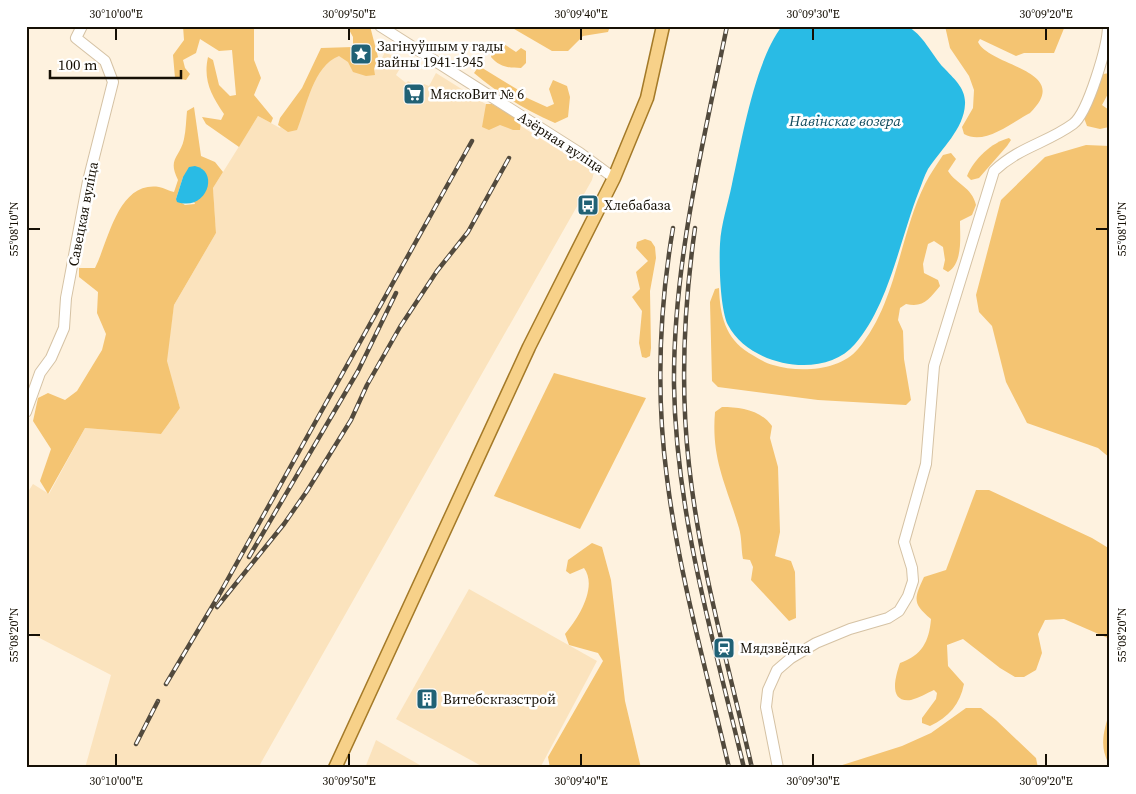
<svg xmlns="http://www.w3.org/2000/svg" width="1136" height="794" viewBox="0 0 1136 794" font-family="'Source Serif 4',serif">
<rect width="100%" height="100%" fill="#fef2df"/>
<g fill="#fbe3bd">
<polygon points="332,52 376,70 385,52 404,62 396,75 406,83 408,81 421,88 424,84 429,86 436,73 594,172 592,180 258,768 85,768 111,675 26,631 26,495 33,484 49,494 85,428 161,434 180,408 166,361 174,305 216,233 213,188 258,116 280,128 323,54"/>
<polygon points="469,589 597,661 540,768 485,768 396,719"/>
<polygon points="376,740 425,768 365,768"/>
</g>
<g fill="#f4c472" fill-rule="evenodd">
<path d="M183 26H256L254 28V60L261 78 254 95 273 118 271 123 258 116 239 147 206 124 202 117 221 120 224 114C211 95 203 80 208 57L213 60 219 85 230 96 236 95 232 50 219 51 200 39 196 53 183 60 185 68 190 74 186 80 175 78 173 55 184 40Z"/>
<path d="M347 26H370L378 57 374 69 375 75 366 76 353 72 348 62 339 56C313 66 307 106 297 130L288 132 278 125 280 118 302 88 321 48 353 47V37Z"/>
<polygon points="509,26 610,26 608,32 583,36 568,51 552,51"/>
<path d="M945 26H1065L1054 53H1024L1016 56 980 39 978 42C990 67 1074 70 1030 113 1012 122 985 146 964 134L962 127 973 108 974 90 969 76 950 48Z"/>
<path d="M501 42 516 52 521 48 526 51V63L521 68C509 68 499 67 491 57L493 48Z"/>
<path d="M479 66 520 91 525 97 547 107 554 104 549 89 553 80 567 86 570 97 568 117 555 123C526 111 498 93 474 73Z"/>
<polygon points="1110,73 1110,90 1102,105 1109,110 1109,127 1100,129 1087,126 1084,118 1103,74"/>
<polygon points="486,104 492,104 521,121 520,130 513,130 500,125 489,130 482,127"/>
<path d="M194 107 201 156 215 162 223 172 213 188 216 233 174 305 167 361 180 408 161 434 85 428 48 494 40 481 51 449 33 421 38 398 48 393 65 400 77 391 102 350 106 334 97 313 98 292 79 277V268H95C109 240 118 181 159 187 164 188 169 191 174 192L178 180C167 158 180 158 184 139 186 130 186 120 187 111ZM183 177 195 204 185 205 176 199Z"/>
<path d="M1009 138 1011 140 1007 146 979 178 971 180 967 176C973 160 992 142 1009 138Z"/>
<polygon points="1086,145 1110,146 1110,458 1098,448 1027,423 1006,382 992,326 979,312 976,295 1001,200 1045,157"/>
<path d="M951 153 956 159 948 171C956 184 972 187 976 205L972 215 960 221C960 237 963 263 948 272L943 269 945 260 943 247 934 241 928 244 923 264 924 273 938 280 940 286C929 299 924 308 906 304L900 308 898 320 903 331 904 359 911 400 906 405 818 400 718 387 712 381 710 302 715 289 719 288C720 315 725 338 749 353 756 357 765 363 773 365 799 373 840 371 858 349 897 303 899 236 925 184 930 174 937 164 943 155Z"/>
<polygon points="645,239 651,241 655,247 656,258 650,291 651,348 650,356 646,358 642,357 639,343 642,311 632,297 640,289 636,272 648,261 636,248 637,242"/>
<polygon points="554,373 646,398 580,529 494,496"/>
<path d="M722 407C740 407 761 410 772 426L770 438 778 467 780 532 775 556 791 561 795 572 796 618 789 621 751 580 753 567 750 560 743 559C741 549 742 538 739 528 726 484 711 459 715 412Z"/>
<path d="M976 490H989L1092 538 1110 549V639L1064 619 1045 620 1038 634 1042 653 1036 670 1024 677H1015L1000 668 963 639 947 645 948 666 964 684C960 704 949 717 930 726L922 723V718L936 699 937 693 934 690C927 693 919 698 911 700 887 703 896 675 900 663 922 655 929 642 931 619 912 603 914 599 924 577L946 570Z"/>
<path d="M592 543 602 547 611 580 625 701 641 768H550L548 757 603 661 598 653 569 645 565 634C578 619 598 587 584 568L570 574 566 571 568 560Z"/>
<polygon points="966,708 981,708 996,720 1036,758 1038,768 833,768 902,746 931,733"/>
<path d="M1110 712V766C1099 748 1103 731 1110 712Z"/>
</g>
<g fill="#29bbe5">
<path d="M782 26C814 26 845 26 877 26 885 26 898 24 906 26 923 33 932 56 944 68 953 78 966 88 965 104 964 129 941 149 928 169 924 176 922 184 919 191 900 239 889 305 855 344 824 381 749 366 728 325 720 309 719 263 720 244 721 224 728 204 732 184 742 139 755 61 782 26Z"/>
<path d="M195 166C220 171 207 212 177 202L176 199 183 177 189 167Z"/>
</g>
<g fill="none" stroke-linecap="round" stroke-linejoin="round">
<g stroke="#d5c2a4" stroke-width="12">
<g id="minor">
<polyline points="380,26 580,153 614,178"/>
<polyline points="26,412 40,373 51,358 64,328 66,298 88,181 113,82 105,61 76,38 82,26"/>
<path d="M778 768 766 707 768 690 777 670 791 658 816 643 850 629 888 618 899 611 908 596 913 581 912 568 904 542 926 464 934 366 994 171C1019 147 1047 143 1073 124 1088 113 1108 45 1108 26"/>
</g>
</g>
<g stroke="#a47a28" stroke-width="15">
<polyline id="major" points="335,768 529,347 614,178 647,98 663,26"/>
</g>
<use href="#minor" stroke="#fff" stroke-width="10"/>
<use href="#major" stroke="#f7d189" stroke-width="12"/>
<g stroke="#524a3d" stroke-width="4.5">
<g id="rail">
<path d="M727 26C703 144 673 264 674 385 676 515 714 642 744 768"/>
<path d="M673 228C659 311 656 395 667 478 679 576 707 672 729 768"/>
<path d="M695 228C684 306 680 386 689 465 700 567 729 668 752 768"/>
<polyline points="249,557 358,371 396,293"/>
<polyline points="217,607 284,524 307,491 351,420 367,385 400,327 437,271 468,232 509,158"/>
<polyline points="166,684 219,595 472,141"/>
<polyline points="136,744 158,701"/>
</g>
</g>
<use href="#rail" stroke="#fff" stroke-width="2.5" stroke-dasharray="8" stroke-linecap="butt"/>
</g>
<path fill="none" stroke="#161005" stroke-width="2" d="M116 28V40M349 28V40M581 28V40M813 28V40M1046 28V40M28 229H40M1096 229H1108M28 635H40M1096 635H1108M116 754V766M349 754V766M581 754V766M813 754V766M1046 754V766"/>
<defs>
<g id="sight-square" transform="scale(1.125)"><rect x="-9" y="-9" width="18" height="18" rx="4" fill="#206175" stroke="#fff"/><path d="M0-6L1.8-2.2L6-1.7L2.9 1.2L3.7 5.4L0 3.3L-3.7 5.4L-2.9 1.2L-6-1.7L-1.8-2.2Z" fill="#fff"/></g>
<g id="supermarket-square" transform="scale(1.125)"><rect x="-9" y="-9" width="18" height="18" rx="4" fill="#206175" stroke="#fff"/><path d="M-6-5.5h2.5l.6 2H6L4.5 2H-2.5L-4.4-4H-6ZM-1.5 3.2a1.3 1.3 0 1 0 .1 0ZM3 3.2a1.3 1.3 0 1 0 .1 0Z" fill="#fff"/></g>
<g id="bus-square" transform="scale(1.125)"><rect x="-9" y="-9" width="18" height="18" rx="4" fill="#206175" stroke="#fff"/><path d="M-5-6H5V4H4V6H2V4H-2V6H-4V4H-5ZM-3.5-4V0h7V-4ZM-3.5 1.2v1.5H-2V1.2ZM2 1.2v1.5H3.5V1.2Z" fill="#fff"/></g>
<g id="station-square" transform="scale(1.125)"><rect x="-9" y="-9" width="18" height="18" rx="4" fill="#206175" stroke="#fff"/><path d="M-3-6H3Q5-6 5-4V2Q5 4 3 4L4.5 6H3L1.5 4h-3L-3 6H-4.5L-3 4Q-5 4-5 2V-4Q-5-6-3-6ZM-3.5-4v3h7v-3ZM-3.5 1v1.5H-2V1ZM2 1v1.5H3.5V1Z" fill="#fff"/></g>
<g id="building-square" transform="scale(1.125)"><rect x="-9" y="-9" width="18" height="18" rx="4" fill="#206175" stroke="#fff"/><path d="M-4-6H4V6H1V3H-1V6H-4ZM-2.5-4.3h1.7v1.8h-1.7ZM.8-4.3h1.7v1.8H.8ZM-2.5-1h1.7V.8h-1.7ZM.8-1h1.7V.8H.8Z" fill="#fff"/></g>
</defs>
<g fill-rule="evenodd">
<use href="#sight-square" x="361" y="54"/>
<use href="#supermarket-square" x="414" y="94"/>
<use href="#bus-square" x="588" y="205"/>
<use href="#station-square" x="724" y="648"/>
<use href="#building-square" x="427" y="699"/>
</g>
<g text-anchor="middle" stroke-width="5" stroke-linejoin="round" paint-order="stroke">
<g font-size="14" fill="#161005" stroke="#fff" text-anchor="start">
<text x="377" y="51">Загінуўшым у гады<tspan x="377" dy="16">вайны 1941-1945</tspan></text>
<text x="430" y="99">МяскоВит № 6</text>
<text x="604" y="210">Хлебабаза</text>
<text x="740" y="653">Мядзвёдка</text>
<text x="443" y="704">Витебскгазстрой</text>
</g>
<g font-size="14" fill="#161005" stroke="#fff">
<text transform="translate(561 142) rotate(33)" y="5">Азёрная вуліца</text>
<text transform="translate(83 214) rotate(-79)" y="5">Савецкая вуліца</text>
</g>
<g font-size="15" font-style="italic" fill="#10495b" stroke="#fff">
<text x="845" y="126">Навінскае возера</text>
</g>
</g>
<rect width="1136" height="794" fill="none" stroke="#ffffff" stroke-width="55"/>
<path d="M50 70v8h131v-8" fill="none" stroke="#161005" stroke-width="2.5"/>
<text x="58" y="70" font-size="15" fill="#161005" stroke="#ffffff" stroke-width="4" paint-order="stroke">100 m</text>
<rect x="28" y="28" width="1080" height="738" fill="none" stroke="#161005" stroke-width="2"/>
<g font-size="12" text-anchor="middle" fill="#161005">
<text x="116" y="18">30°10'00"E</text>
<text x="349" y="18">30°09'50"E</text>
<text x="581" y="18">30°09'40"E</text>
<text x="813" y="18">30°09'30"E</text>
<text x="1046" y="18">30°09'20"E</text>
<text transform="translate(1122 229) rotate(-90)" y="4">55°08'10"N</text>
<text transform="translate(14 229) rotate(-90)" y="4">55°08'10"N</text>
<text transform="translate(1122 635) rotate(-90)" y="4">55°08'20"N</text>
<text transform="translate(14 635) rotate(-90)" y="4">55°08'20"N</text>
<text x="116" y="785">30°10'00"E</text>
<text x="349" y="785">30°09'50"E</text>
<text x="581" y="785">30°09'40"E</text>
<text x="813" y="785">30°09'30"E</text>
<text x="1046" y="785">30°09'20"E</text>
</g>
</svg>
